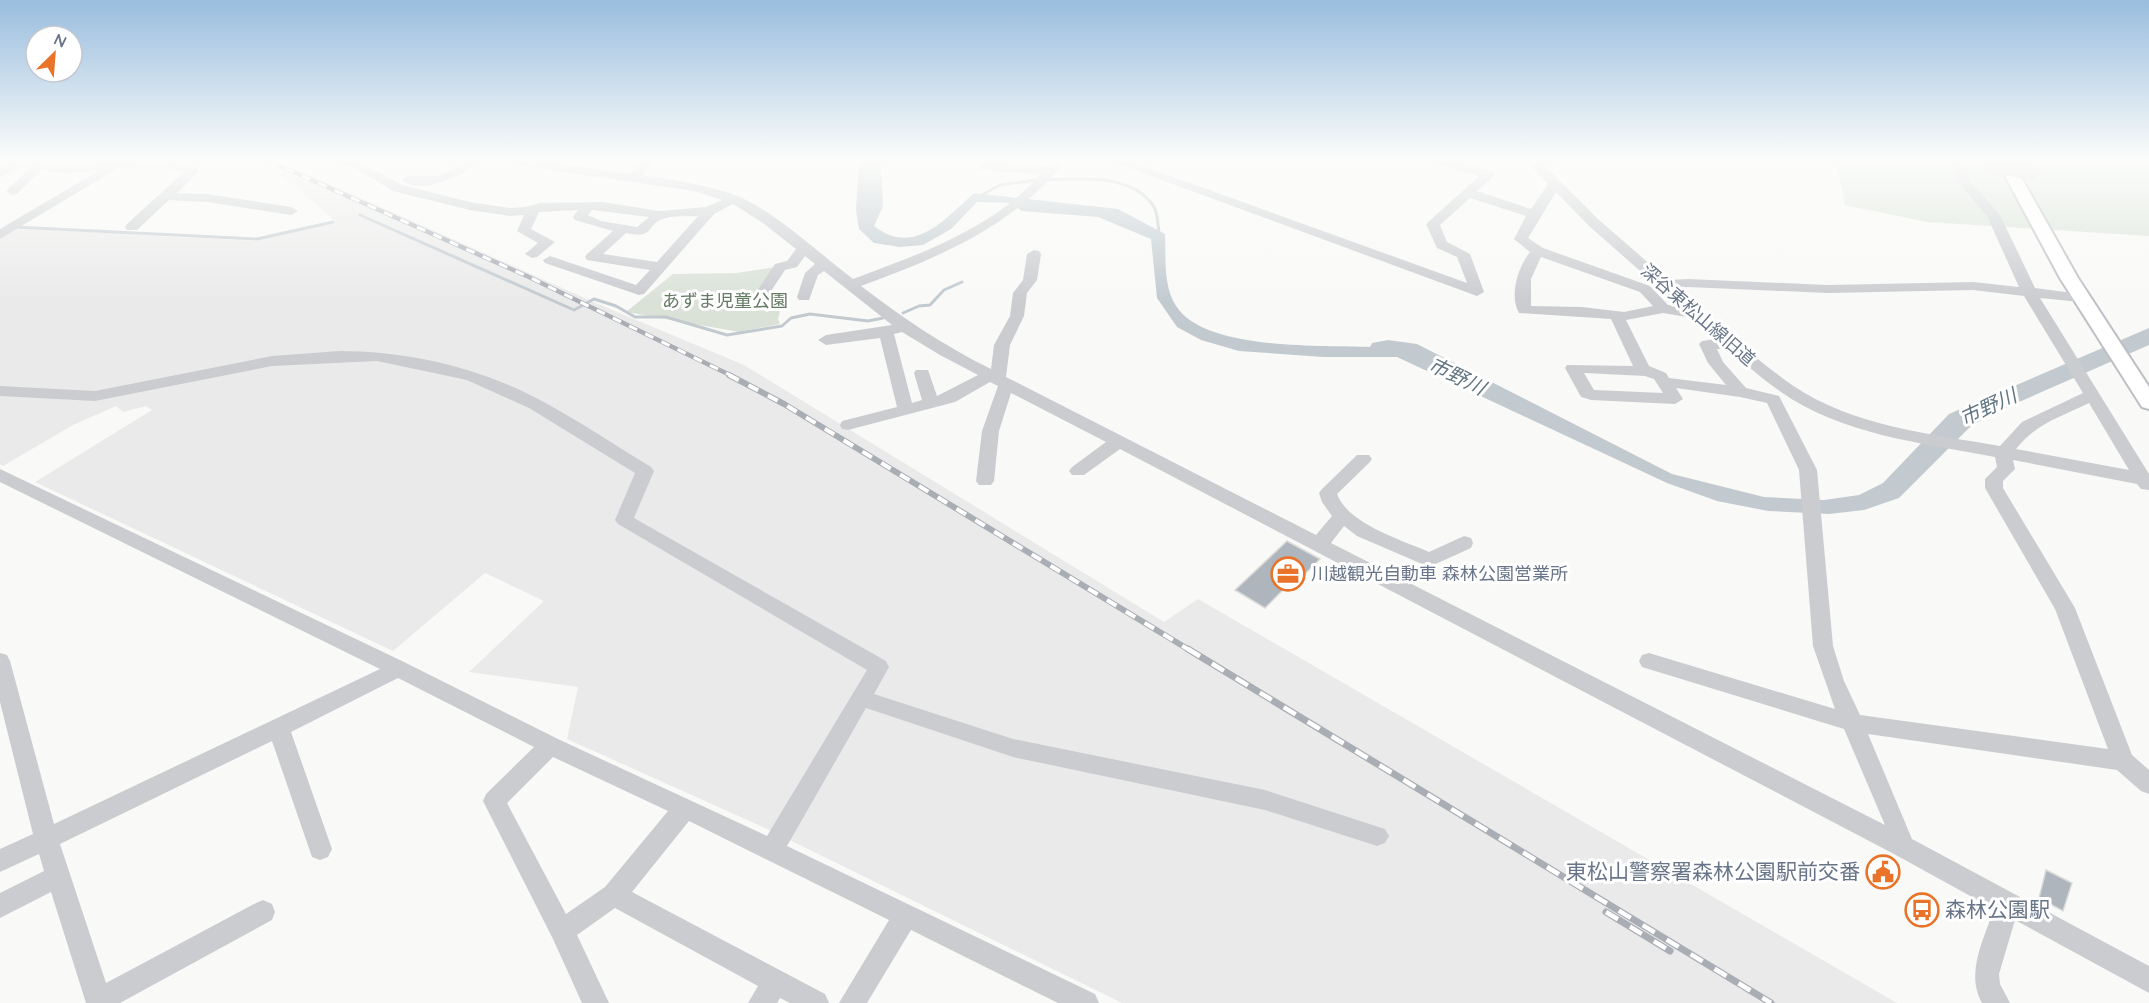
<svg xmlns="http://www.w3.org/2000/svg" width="2149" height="1003" viewBox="0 0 2149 1003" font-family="Quicksand,'Noto Sans JP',sans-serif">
<rect width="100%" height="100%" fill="#f9faf7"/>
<polygon fill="#eaeaea" points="294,168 598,304 744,365 1164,622 1198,599 1897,1003 1122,1003 765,828 567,739 578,687 469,672 544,601 485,573 393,651 35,482 152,410 146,406 123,412 116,406 73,425 3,466 0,464 0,239 16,228 254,241 336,222 304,194 303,191 278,175"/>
<g fill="#dae2d8">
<polygon points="1836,161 2149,161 2149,236 1927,222 1845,205"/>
<polygon points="775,267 754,304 782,304 778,319 780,324 739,332 626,312 673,274 737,273"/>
</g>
<path fill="#c2cad0" d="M859 161H881L883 206 874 226C914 257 944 220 974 193L1118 209 1165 234C1166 257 1163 286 1176 306 1205 351 1322 345 1370 347L1372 343 1388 340 1417 344 1672 474 1764 497 1824 500 1859 495 1883 483 1949 414 2149 328V345L1994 413 1971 426 1899 498 1864 510 1829 514 1768 511 1717 501 1667 483 1397 357H1323L1239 351 1201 340 1177 327 1157 298 1151 239 1098 217 1022 211 1011 203 977 202 951 229 923 245 900 247 874 243 859 229 856 210Z"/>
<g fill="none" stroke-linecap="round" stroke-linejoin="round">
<g stroke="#c2cad0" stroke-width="3">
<path d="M1045 180C1079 178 1133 173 1154 207 1158 214 1158 225 1159 234"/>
<polyline points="980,196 1000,185 1037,180"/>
<polyline points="360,215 574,310 594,299 616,306 635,317 666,317 727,335 782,326 791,318 810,314 868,321 883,318"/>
<polyline points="15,227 257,239 333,222"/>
<polyline points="903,313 919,306 930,305 944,290 962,282"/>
</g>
</g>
<g fill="#afb5bd" stroke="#dbdbd9" stroke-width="1.5">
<polygon points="1287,541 1320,559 1293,586 1289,584 1265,608 1235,590"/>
<polygon points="2046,870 2072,883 2063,911 2039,898"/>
</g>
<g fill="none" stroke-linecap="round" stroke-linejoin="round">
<g stroke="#bcbfc4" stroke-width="4">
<polygon id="major" points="1997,161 2012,161 2078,278 2149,387 2149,409 2142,407 2060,278"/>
</g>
<g fill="#caccd0" fill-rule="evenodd">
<path d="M10 161C31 161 51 166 71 165 113 163 157 154 197 168L199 171 177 193 207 194 291 207 298 211 291 215 207 202 169 200 137 230H127L125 227 127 224 184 172 164 167 118 168 0 239V229L100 170 65 173 41 170 17 194 12 195 6 191 30 168 21 166 0 177V168Z"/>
<path d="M335 161H358L402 185 470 202 510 208 526 207 540 203 603 202 659 211 706 207 722 200 694 191 515 165 509 161H544L629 174 643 161H657L642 175C674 180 706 184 737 196 775 211 820 254 853 279 920 254 992 229 1041 174L984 170 980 169 976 161 1048 166 1052 161H1065C1014 227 937 258 861 286 903 318 944 346 991 369L994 345 1010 316 1013 293 1023 280 1027 254 1034 250 1039 251 1041 254 1037 280 1027 293 1024 316 1010 345 1006 377 1316 535 1332 516 1322 502 1319 493 1322 489 1357 455H1369L1372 459 1369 463 1337 494C1348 524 1402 540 1429 552L1464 536 1471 538 1473 543 1471 548 1429 567 1357 536 1344 526 1331 543 1885 825 1844 729 1642 667 1639 661 1642 655 1649 653 1835 709 1813 646 1799 470 1767 403 1740 397 1676 388 1683 399 1675 404 1591 400 1581 397 1565 368 1567 365 1633 366 1611 319 1519 313C1509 295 1518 267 1530 252L1514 239 1526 216 1470 198 1440 225 1447 242 1470 254 1484 292 1477 296 1110 161H1129L1467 283 1457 257 1437 248 1426 224 1479 176 1426 161H1456L1492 172 1494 175 1492 178 1477 191 1531 209 1548 184 1526 161H1540L1598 219 1668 280 1688 279 1828 285 1973 282 2019 287 1987 216 1957 181 1953 161H1965L1969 180 2000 215 2035 288 2081 294 2088 298 2081 302 2040 298 2149 474V490L2141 489 2137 484 2013 460 2015 469 2003 481V488L2075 608 2132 755 2149 770V794L2141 791 2117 770 1868 734 1912 839 2149 966V993L2015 920 1999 974 2000 984 2010 1003H1982C1965 973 1984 939 1994 909L1894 854 1120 449 1084 475H1072L1069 471 1072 467 1106 442 1011 393 999 431 994 481 991 485H979L976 481 982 431 998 386 990 382 955 402 848 430 842 429 840 425 842 421 897 407 880 338 826 345 818 340 826 335 892 325 824 271 818 275 809 300H799L797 297 805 273 815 264 805 256 797 267 785 270 761 306H751L749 303 775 264 787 261 796 249 763 223 733 204 714 214 644 294 639 295 545 263 543 260 550 256 636 285 650 270 587 260 585 257 587 254 613 231 575 220 573 217 578 210 539 212 531 229 555 242 537 257 532 258 525 254 538 243 517 231 524 215 510 216 470 210 393 191 360 171ZM1556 192 1588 225 1681 307 1668 305 1650 286 1543 248 1528 238ZM592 210 649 217 637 227 601 221 588 215ZM698 216 657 262 603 254 626 233C656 239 644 226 663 219 673 215 688 217 698 216ZM1541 257 1640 292 1653 306 1624 312 1582 307 1531 306V279ZM1688 287 1828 293 1973 290 2024 296 2083 393 2022 422 2000 446C1931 434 1852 426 1792 385 1751 356 1714 321 1677 288ZM1663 313 1693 318 1717 339 1702 341 1699 344 1708 363 1726 385 1669 378 1666 373 1649 366 1626 320ZM902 332 940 355 978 375 937 396 928 370H916L914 373 922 400 912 403 894 334ZM1717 349H1727C1745 363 1762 379 1781 392 1842 435 1923 443 1995 457L1997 467 1985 479V488L2055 609 2108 749 1860 715 1844 681 1833 646 1817 470 1779 396 1746 388 1723 362ZM1584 373 1645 376 1654 379 1663 393 1594 390ZM2089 403 2129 470 2016 449C2038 422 2059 418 2089 403Z"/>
<path d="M465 161H480C465 176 419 196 402 180L408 176H439Z"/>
<path d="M340 351C409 351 481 368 542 401 579 421 615 445 651 467L654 471 634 518 886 661 889 667 874 694 1013 739 1265 790 1385 829 1389 836 1385 843 1377 846 1265 810 1013 757 866 708 787 846 1095 994 1099 1003H1058L911 930 867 1003H839L889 920 689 821 632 892 825 994 829 1003H790L780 998 777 1003H748L758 986 615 908 577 935 609 1003H582L553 939 483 801 486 794 534 747 398 678 291 732 332 849 328 857 320 860 312 857 272 741 60 844 106 983 254 904 263 900 272 904 275 912 272 920 120 1003H86L51 892 0 918V893L44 871 39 854 0 872V849L33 834 0 702V653L7 655 10 661 54 824 380 669 0 482V469L404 662 558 739 767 836 867 670 618 524 615 520 635 473 529 408 467 380 377 361 272 366 95 401 0 396V386L95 391 272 356ZM553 757 668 811 605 887 566 914 507 803Z"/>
</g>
<use href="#major" fill="#fff" fill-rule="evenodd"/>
<g stroke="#a9aeb5" stroke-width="4.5">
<polyline id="rail-far2" points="269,161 529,277 732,376"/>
</g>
<g stroke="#a9aeb5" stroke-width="6">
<polyline id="rail-far1" points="729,375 784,404 1191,651"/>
</g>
<g stroke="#a9aeb5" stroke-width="7">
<g id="rail">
<polyline points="1188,649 1771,1003"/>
<polyline points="1606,912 1670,951"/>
</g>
</g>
<use href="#rail-far2" stroke="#fff" stroke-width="3" stroke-dasharray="9" stroke-linecap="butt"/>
<use href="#rail-far1" stroke="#fff" stroke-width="4" stroke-dasharray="11" stroke-linecap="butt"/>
<use href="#rail" stroke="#fff" stroke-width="4.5" stroke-dasharray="14" stroke-linecap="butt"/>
<polyline stroke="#caccd0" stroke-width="14" points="1992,167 2033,172"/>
</g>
<linearGradient id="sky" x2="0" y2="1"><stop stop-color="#99bdde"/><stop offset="0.53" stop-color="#fcfdfb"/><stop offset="1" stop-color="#fcfdfb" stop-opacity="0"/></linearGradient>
<rect width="2149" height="302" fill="url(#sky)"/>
<defs>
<g id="office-ring" transform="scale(1.725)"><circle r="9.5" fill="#fff" stroke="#e87329" stroke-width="1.5"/><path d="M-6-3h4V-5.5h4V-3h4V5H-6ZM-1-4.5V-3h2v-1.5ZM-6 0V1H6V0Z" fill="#e87329"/></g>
<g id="civic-ring" transform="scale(1.725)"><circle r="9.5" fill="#fff" stroke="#e87329" stroke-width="1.5"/><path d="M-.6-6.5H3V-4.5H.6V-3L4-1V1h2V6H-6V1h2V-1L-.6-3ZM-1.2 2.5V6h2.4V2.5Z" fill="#e87329"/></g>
<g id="bus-ring" transform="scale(1.725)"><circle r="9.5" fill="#fff" stroke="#e87329" stroke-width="1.5"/><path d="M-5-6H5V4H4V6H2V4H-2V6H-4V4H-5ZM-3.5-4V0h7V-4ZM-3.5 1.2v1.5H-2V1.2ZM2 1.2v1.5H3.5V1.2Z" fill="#e87329"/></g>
</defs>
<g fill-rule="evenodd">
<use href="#office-ring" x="1288" y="574"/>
<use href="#civic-ring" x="1883" y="872"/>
<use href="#bus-ring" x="1922" y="910"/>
</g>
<g text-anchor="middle" stroke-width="6" stroke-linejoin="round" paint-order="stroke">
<g font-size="18" fill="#647a63" stroke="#fff">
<text x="725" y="307">あずま児童公園</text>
</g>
<g font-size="18" fill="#687589" stroke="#fff">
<text transform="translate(1698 315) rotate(41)" y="6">深谷東松山線旧道</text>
</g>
<g font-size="18" fill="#687589" stroke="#fff" text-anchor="start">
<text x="1311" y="580">川越観光自動車 森林公園営業所</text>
</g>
<g font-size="20" font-style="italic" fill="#637683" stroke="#fff">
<text transform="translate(1457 376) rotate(26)" y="7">市野川</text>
<text transform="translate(1988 407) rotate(-25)" y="7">市野川</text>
</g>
<g font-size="21" fill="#687589" stroke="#fff" text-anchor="end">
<text x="1860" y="879">東松山警察署森林公園駅前交番</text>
<text x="1945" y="917" text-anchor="start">森林公園駅</text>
</g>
</g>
<g transform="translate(54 54) rotate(25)"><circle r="28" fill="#ffffff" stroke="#c3c8d0" stroke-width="1.5"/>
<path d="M0-4.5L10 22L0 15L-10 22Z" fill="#e87329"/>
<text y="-9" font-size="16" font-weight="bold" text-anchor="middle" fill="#687589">N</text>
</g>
</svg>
